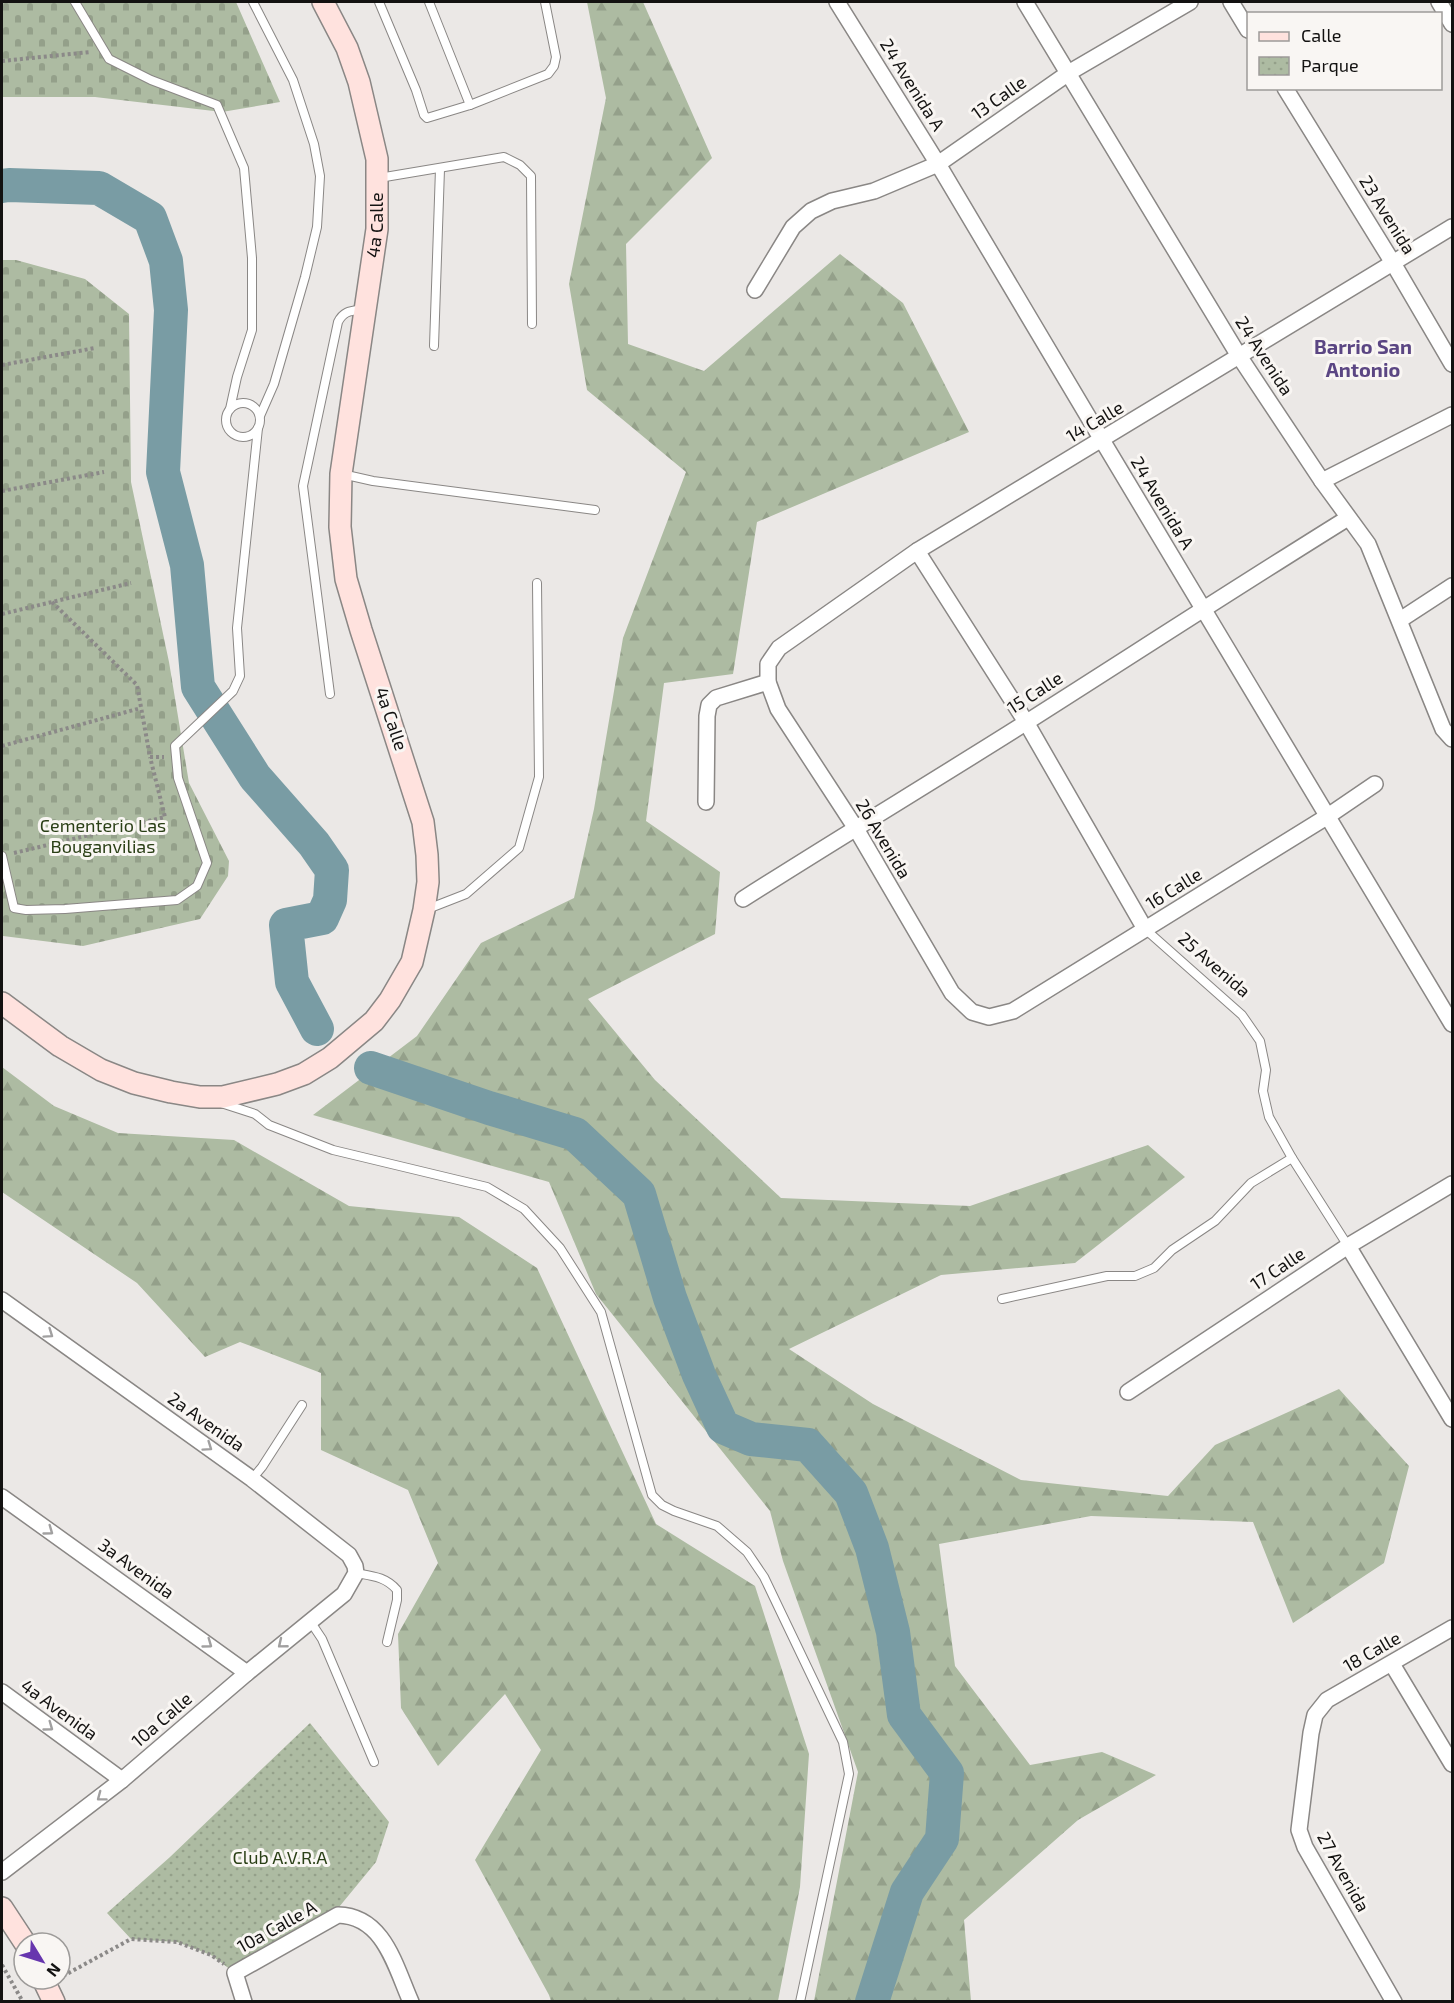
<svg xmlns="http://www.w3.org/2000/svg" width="1454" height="2003" viewBox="0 0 1454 2003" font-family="'Exo 2',sans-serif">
<defs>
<pattern id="forest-firs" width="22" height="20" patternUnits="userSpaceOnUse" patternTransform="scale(1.5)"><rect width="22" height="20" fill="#adbba2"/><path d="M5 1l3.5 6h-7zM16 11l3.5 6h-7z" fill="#94a08a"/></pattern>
<pattern id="cemetery-stones" width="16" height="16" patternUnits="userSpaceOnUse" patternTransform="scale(1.5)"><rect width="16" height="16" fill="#adbba2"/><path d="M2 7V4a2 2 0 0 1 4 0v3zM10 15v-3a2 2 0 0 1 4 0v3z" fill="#94a08a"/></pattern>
<pattern id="park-dots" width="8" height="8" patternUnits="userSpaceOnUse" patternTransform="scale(1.5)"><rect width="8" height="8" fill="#adbba2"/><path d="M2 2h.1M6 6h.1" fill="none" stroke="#94a08a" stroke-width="1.8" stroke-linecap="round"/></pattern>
</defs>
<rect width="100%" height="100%" fill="#ebe8e6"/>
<g fill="url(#forest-firs)">
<polygon points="587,2 643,2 712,158 626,244 628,344 704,371 840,254 903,303 969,432 757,522 733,674 664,683 646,821 720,872 715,934 588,999 655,1080 781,1198 970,1206 1148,1145 1185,1177 1075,1263 941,1275 789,1349 873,1404 1021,1480 1168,1496 1215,1445 1339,1389 1409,1466 1384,1563 1293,1623 1253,1522 1091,1516 939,1544 955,1666 1030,1765 1102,1752 1156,1775 1078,1820 964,1920 971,2001 814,2001 858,1772 783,1561 770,1511 596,1294 549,1182 313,1115 417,1036 481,943 574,898 594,809 623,638 686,472 587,390 569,284 606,98"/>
<polygon points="2,1067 54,1106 118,1133 234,1140 349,1206 459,1217 537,1268 656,1524 755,1586 809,1754 800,1887 778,2001 551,2001 549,1995 475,1860 541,1750 505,1694 438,1766 401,1708 398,1634 438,1563 408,1490 321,1450 321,1373 240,1342 205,1357 137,1283 2,1192"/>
</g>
<g fill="url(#cemetery-stones)">
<polygon points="2,2 236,2 280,102 222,112 95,97 2,97"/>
<polygon points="2,260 16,260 85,279 129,314 131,482 169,662 189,783 229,861 228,876 200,919 83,946 3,936 2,931"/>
</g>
<polygon fill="url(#park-dots)" points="310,1723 389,1822 376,1862 330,1918 235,1973 211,1955 177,1942 131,1939 107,1913 170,1857"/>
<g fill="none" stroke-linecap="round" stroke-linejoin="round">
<g stroke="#799ca4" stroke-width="34">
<polyline points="2,186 9,185 99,188 150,218 166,261 171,310 163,472 187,565 198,687 255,777 314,844 332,870 330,900 322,918 286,925 292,982 317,1029"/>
<polyline points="371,1068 489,1108 575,1134 639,1194 670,1298 699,1375 723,1427 751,1439 808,1445 851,1493 872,1548 893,1632 904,1715 947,1773 942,1839 907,1892 872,2002"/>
</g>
<g stroke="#8a8785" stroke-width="10">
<g id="lane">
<polyline points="75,2 109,59 151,80 217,105 244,168 252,258 252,330 237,377 230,409"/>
<polyline points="253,2 293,80 314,144 320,176 317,227 305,277 274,384 260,416"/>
<polyline points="379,2 416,90 424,115 427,118 470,105 548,74 554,66 556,57 545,2"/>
<polyline points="429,2 470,105"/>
<polyline points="379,178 504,157 520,165 531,176 532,324"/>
<polyline points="434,346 440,169"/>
<circle cx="243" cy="420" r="17"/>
<polyline points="342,474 373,481 595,510"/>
<path d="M330 694 303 486 338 322C344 310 352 311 364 309"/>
<polyline points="2,856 14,908 26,910 65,909 177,900 197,886 207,863 178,778 175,746 233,691 240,676 237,628 258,428"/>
<polyline points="425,910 466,894 519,848 539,777 537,583"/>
<polyline points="1145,929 1242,1015 1260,1041 1266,1070 1263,1091 1269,1117 1292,1158 1348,1246"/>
<polyline points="221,1103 255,1114 269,1125 333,1150 487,1187 524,1209 560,1248 601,1312 652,1495 662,1505 674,1511 717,1526 747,1552 764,1577 843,1742 849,1774 800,2002"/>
<polyline points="1002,1299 1107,1276 1135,1276 1154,1268 1172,1250 1215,1221 1251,1183 1292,1158"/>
<polyline points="252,1479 262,1467 302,1405"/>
<path d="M356 1573C373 1576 386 1577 397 1590V1600L387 1642"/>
<polyline points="310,1621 322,1639 374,1762"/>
</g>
</g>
<g stroke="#8a8785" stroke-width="18">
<g id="street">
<polyline points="837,2 938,164 1102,440 1452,1024"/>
<polyline points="1025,2 1239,356 1322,481 1368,544 1443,729 1452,739"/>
<polyline points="1231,2 1248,30"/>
<polyline points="1439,2 1452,24"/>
<polyline points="1285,88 1393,263 1452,364"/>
<polyline points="755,290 793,227 811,211 832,201 874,191 938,164 1070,72 1190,2"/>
<polyline points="1322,481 1452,415"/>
<polyline points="917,551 1026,722 1145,929"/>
<polyline points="1400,620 1452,586"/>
<polyline points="1375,784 1328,816 1013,1011 989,1017 972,1012 952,993 855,827 778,709 768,682 768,664 779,648 917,551 1452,227"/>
<polyline points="706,802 707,716 709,705 716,698 768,682"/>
<path d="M743 899C837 839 932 782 1027 722 1134 654 1240 585 1348 518"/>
<polyline points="1348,1246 1452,1419"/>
<polyline points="2,1300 252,1479 349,1555 355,1566 356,1573 344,1594 247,1673 122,1780 2,1872"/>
<polyline points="1128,1392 1348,1246 1452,1184"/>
<polyline points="2,1497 247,1673"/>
<polyline points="1392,1664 1452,1764"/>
<polyline points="2,1692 122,1780"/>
<path d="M244 2002 235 1973 338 1915C384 1916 395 1966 411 2002"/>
<polyline points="1394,2002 1305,1847 1299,1830 1311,1733 1315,1715 1327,1700 1452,1628"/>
</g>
</g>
<g stroke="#8a8785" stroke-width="24">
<g id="secondary">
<path id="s1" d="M2 1003 60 1046 101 1070 134 1083 171 1092 200 1097H223L277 1084 304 1074 330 1058 374 1021 390 1000 412 962 424 910 428 882 427 855 423 822 361 630 346 579 340 527 341 474 377 229V159L359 82 347 48 323 2"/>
<polyline points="2,1908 25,1943"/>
<polyline points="43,1979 54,2002"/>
</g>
</g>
<g stroke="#8b8988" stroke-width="4" stroke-dasharray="3 3" stroke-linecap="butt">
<polyline points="2,61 90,52"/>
<polyline points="2,365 95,348"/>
<polyline points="2,491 104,472"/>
<polyline points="52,602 137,685 150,757 164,757"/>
<polyline points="2,614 131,583"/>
<polyline points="2,746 141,708"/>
<polyline points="14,853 165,817 150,757"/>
<polyline points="2,1965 23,2002"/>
<polyline points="63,1976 131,1939 177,1942 211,1955 224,1964"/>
</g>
<use href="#lane" stroke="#fff" stroke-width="8"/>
<use href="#street" stroke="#fff" stroke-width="15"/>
<use href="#secondary" stroke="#ffe2de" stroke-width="21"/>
</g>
<defs><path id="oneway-chevron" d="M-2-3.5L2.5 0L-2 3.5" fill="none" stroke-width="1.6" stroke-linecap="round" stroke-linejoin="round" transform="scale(1.5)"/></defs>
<g stroke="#a1a0a0">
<use href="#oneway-chevron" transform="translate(49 1334) rotate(35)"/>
<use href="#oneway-chevron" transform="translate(208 1447) rotate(35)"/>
<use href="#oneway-chevron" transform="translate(49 1531) rotate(36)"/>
<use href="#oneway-chevron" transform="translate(208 1644) rotate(36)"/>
<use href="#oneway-chevron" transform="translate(282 1644) rotate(141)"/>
<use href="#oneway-chevron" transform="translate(49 1727) rotate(36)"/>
<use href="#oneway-chevron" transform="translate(101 1797) rotate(143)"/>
</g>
<g text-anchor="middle" stroke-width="6" stroke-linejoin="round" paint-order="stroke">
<g font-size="18" fill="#131211" stroke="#f9f6f3">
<text transform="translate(912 85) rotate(58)" y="6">24 Avenida A</text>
<text transform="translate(999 98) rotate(-35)" y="6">13 Calle</text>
<text transform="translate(1387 215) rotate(58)" y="6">23 Avenida</text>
<text dy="6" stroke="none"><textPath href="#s1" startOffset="1242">4a Calle</textPath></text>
<text transform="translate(1264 356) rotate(57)" y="6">24 Avenida</text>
<text transform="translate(1095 422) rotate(-31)" y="6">14 Calle</text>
<text transform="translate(1162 503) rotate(59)" y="6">24 Avenida A</text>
<text transform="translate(1035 693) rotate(-33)" y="6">15 Calle</text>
<text transform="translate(391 719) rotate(71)" y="6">4a Calle</text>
<text transform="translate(883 839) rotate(59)" y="6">26 Avenida</text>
<text transform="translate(1174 889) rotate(-32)" y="6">16 Calle</text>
<text transform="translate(1214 965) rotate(41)" y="6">25 Avenida</text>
<text transform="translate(1278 1269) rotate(-34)" y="6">17 Calle</text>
<text transform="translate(206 1422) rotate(35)" y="6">2a Avenida</text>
<text transform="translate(136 1569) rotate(36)" y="6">3a Avenida</text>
<text transform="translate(1372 1652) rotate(-30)" y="6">18 Calle</text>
<text transform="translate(59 1710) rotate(36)" y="6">4a Avenida</text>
<text transform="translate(162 1720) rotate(-41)" y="6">10a Calle</text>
<text transform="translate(1343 1872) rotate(61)" y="6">27 Avenida</text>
<text transform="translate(277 1927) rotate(-29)" y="6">10a Calle A</text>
</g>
<g font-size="18" fill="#2a3f16" stroke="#f9f6f3">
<text x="103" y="832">Cementerio Las<tspan x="103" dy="21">Bouganvilias</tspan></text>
<text x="280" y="1864">Club A.V.R.A</text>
</g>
<g font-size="20" font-weight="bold" fill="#5b4683" stroke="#f9f6f3">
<text x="1363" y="354">Barrio San<tspan x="1363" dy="23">Antonio</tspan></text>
</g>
</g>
<rect width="1454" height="2003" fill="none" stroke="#131211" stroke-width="6"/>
<rect x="1247" y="12" width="195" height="78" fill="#f9f6f3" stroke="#9d9b99" stroke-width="1.5"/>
<rect x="1259" y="32" width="30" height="9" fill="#ffe2de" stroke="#9d9b99" stroke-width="1.5"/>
<text x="1301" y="42" font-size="18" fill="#131211">Calle</text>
<rect x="1259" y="57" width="30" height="18" fill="url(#park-dots)" stroke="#9d9b99" stroke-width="1.5"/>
<text x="1301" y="72" font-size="18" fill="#131211">Parque</text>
<g transform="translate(42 1961) rotate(128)"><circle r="28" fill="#f9f6f3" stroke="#9d9b99" stroke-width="1.5"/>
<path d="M0-4.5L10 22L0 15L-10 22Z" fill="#6736ae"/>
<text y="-9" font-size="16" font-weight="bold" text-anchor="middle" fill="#131211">N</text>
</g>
</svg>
